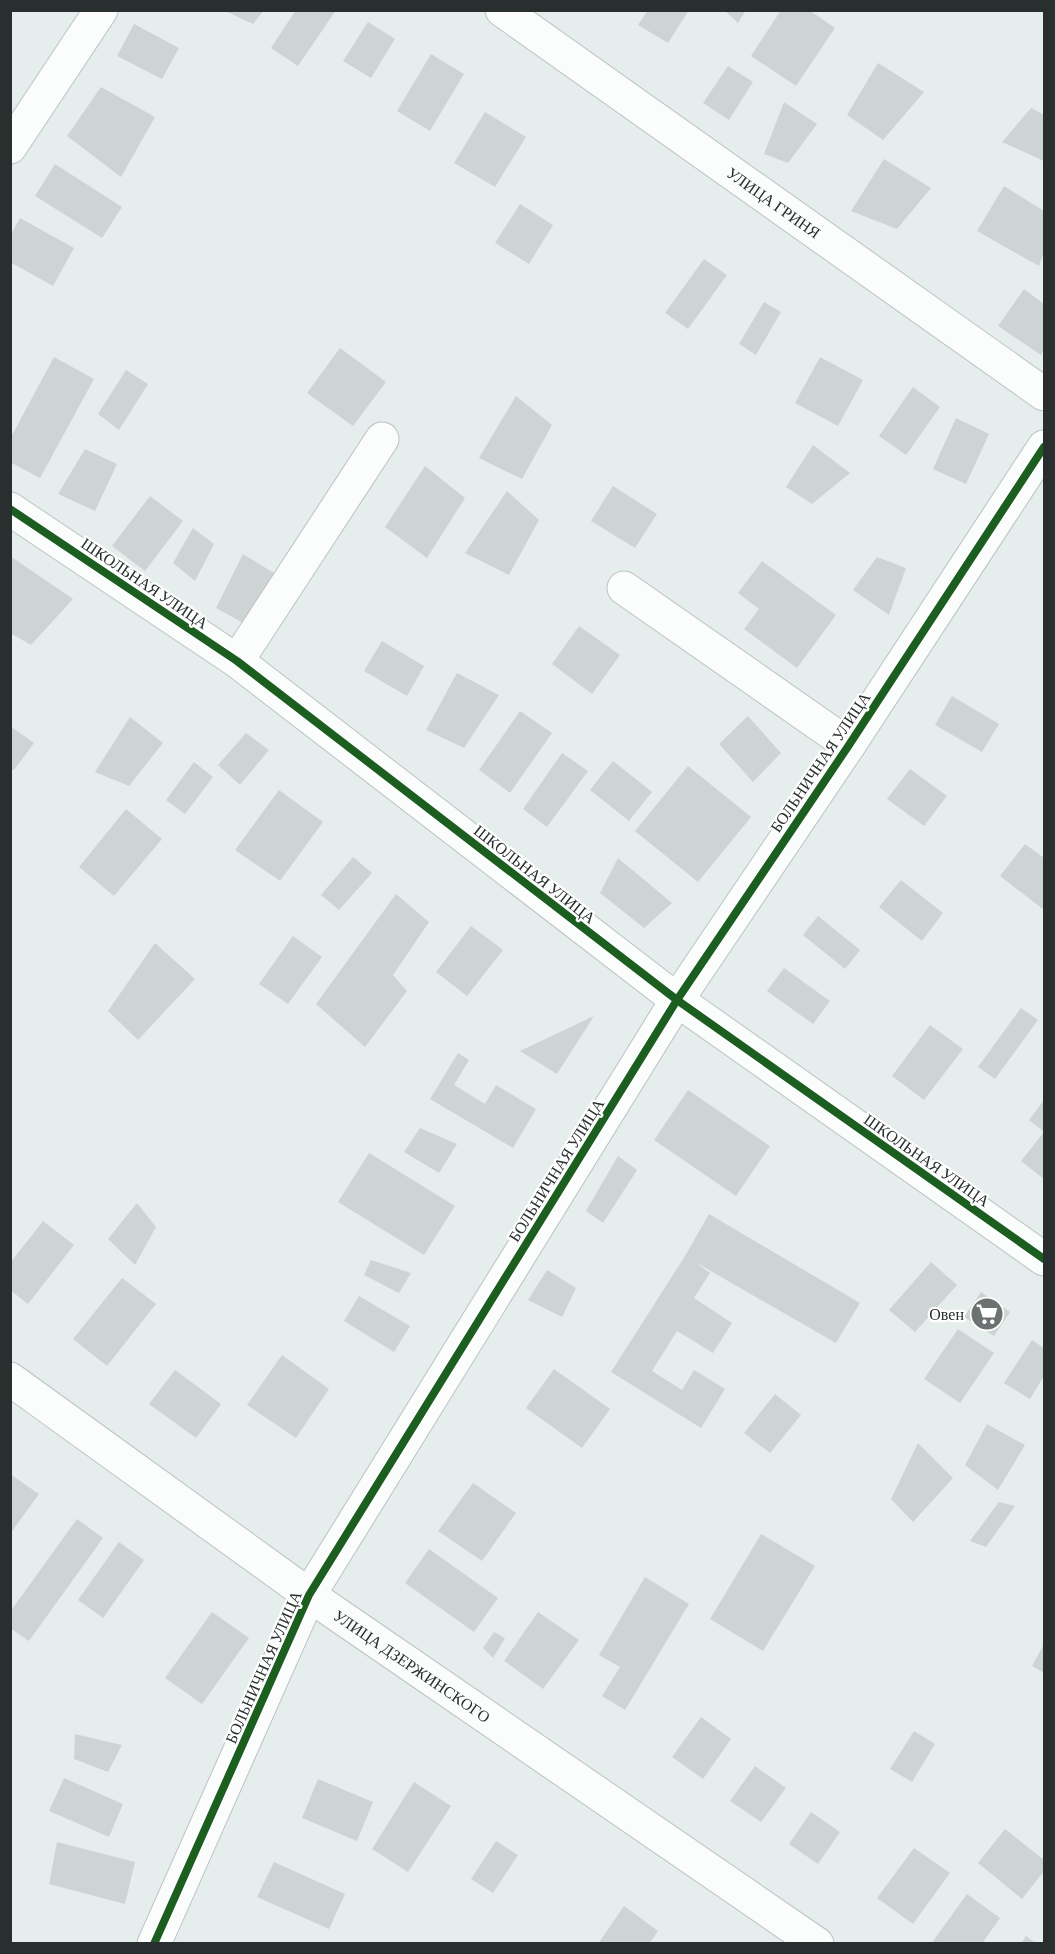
<svg xmlns="http://www.w3.org/2000/svg" width="1055" height="1954" viewBox="0 0 1055 1954" font-family="'Crimson Pro',serif">
<rect width="100%" height="100%" fill="#e6eeed"/>
<g fill="#ced4d3">
<polygon points="223,10 264,10 253,24"/>
<polygon points="296,10 336,10 298,66 271,48"/>
<polygon points="648,10 689,10 668,43 638,25"/>
<polygon points="724,10 746,10 738,23"/>
<polygon points="781,10 809,10 835,28 796,86 751,56"/>
<polygon points="368,22 395,39 371,78 343,61"/>
<polygon points="134,24 179,48 162,79 117,56"/>
<polygon points="431,54 464,74 430,131 397,111"/>
<polygon points="878,63 924,92 883,140 847,115"/>
<polygon points="728,66 753,82 729,120 703,103"/>
<polygon points="101,87 155,117 121,177 67,136"/>
<polygon points="784,102 817,124 788,163 764,154"/>
<polygon points="1031,108 1044,115 1044,161 1002,142"/>
<polygon points="485,112 526,137 495,187 454,163"/>
<polygon points="884,159 931,188 897,229 851,211"/>
<polygon points="55,164 122,207 102,238 35,196"/>
<polygon points="1004,186 1044,211 1044,252 1039,266 977,231"/>
<polygon points="520,204 553,225 529,264 495,243"/>
<polygon points="20,218 74,248 53,286 10,262 10,236"/>
<polygon points="704,259 727,275 688,329 665,313"/>
<polygon points="1024,289 1044,304 1044,349 1041,355 998,326"/>
<polygon points="764,302 781,312 756,355 739,344"/>
<polygon points="340,348 386,382 353,426 307,393"/>
<polygon points="54,357 94,379 40,478 10,462 10,439"/>
<polygon points="820,357 863,380 838,426 795,403"/>
<polygon points="126,370 148,384 119,430 98,414"/>
<polygon points="913,387 940,407 906,455 879,436"/>
<polygon points="516,396 552,425 522,479 479,458"/>
<polygon points="956,418 989,434 966,484 933,469"/>
<polygon points="813,445 850,473 812,504 786,487"/>
<polygon points="85,449 117,464 95,511 58,494"/>
<polygon points="425,466 465,498 427,558 385,527"/>
<polygon points="613,486 657,514 635,548 591,521"/>
<polygon points="507,491 539,520 509,575 465,553"/>
<polygon points="150,496 183,521 145,571 112,546"/>
<polygon points="193,528 214,544 195,581 173,563"/>
<polygon points="243,554 274,573 243,623 216,608"/>
<polygon points="877,557 906,568 889,615 853,590"/>
<polygon points="13,558 73,599 31,645 10,633 10,562"/>
<polygon points="762,561 836,615 797,668 744,629 759,609 738,593"/>
<polygon points="579,626 620,655 592,694 552,664"/>
<polygon points="382,641 424,666 407,696 364,671"/>
<polygon points="457,673 499,695 464,748 426,730"/>
<polygon points="952,696 999,724 982,752 935,725"/>
<polygon points="520,711 552,733 510,793 479,770"/>
<polygon points="748,716 781,753 753,782 719,744"/>
<polygon points="130,717 163,743 129,786 95,772"/>
<polygon points="10,726 34,743 14,770 10,769"/>
<polygon points="246,733 269,750 240,785 218,765"/>
<polygon points="562,753 588,771 547,827 523,809"/>
<polygon points="613,761 652,792 629,821 590,790"/>
<polygon points="194,762 213,777 185,814 166,800"/>
<polygon points="688,766 751,817 698,882 635,831"/>
<polygon points="910,769 947,796 924,826 887,799"/>
<polygon points="279,790 323,822 280,881 235,850"/>
<polygon points="126,809 162,839 114,896 79,867"/>
<polygon points="1025,844 1044,858 1044,910 1000,876"/>
<polygon points="353,857 372,873 339,910 321,895"/>
<polygon points="618,858 672,903 644,928 600,893"/>
<polygon points="901,880 943,913 922,941 879,907"/>
<polygon points="396,894 429,922 393,975 407,991 365,1047 316,1004"/>
<polygon points="818,916 860,950 845,969 803,935"/>
<polygon points="471,926 503,950 467,996 436,972"/>
<polygon points="293,936 322,957 288,1004 259,984"/>
<polygon points="155,943 195,979 138,1040 108,1011"/>
<polygon points="784,968 830,1001 813,1024 767,991"/>
<polygon points="1021,1008 1038,1020 995,1079 978,1067"/>
<polygon points="594,1016 557,1074 520,1051"/>
<polygon points="930,1025 963,1049 924,1100 892,1076"/>
<polygon points="458,1053 469,1060 454,1085 485,1104 496,1085 536,1109 513,1148 430,1099"/>
<polygon points="688,1090 770,1146 736,1196 654,1140"/>
<polygon points="1044,1100 1044,1179 1021,1161 1044,1132 1029,1120"/>
<polygon points="420,1128 457,1144 439,1173 404,1152"/>
<polygon points="369,1153 455,1206 424,1255 338,1202"/>
<polygon points="618,1156 637,1170 603,1223 586,1211"/>
<polygon points="137,1203 156,1227 135,1265 108,1239"/>
<polygon points="709,1214 860,1303 836,1343 695,1262 710,1273 694,1298 732,1323 713,1353 677,1331 652,1371 682,1390 694,1370 725,1389 701,1428 611,1372 685,1256"/>
<polygon points="43,1221 74,1245 28,1304 10,1290 10,1263"/>
<polygon points="371,1260 411,1273 399,1293 364,1275"/>
<polygon points="931,1262 957,1285 915,1332 889,1310"/>
<polygon points="547,1270 576,1288 562,1317 528,1300"/>
<polygon points="122,1278 156,1304 107,1366 73,1339"/>
<polygon points="981,1292 1010,1312 994,1336 964,1317"/>
<polygon points="359,1296 410,1326 394,1352 344,1321"/>
<polygon points="958,1329 994,1353 960,1403 924,1379"/>
<polygon points="1032,1340 1044,1348 1044,1376 1030,1399 1004,1383"/>
<polygon points="282,1355 329,1389 296,1438 247,1405"/>
<polygon points="554,1369 610,1409 582,1448 526,1408"/>
<polygon points="175,1370 221,1404 196,1438 149,1404"/>
<polygon points="775,1394 801,1415 770,1453 744,1433"/>
<polygon points="987,1424 1025,1445 998,1490 965,1465"/>
<polygon points="918,1443 953,1478 913,1522 891,1499"/>
<polygon points="10,1474 39,1494 10,1534"/>
<polygon points="473,1483 516,1513 482,1561 438,1531"/>
<polygon points="999,1502 1015,1506 986,1547 970,1541"/>
<polygon points="77,1519 103,1538 29,1641 10,1628 10,1612"/>
<polygon points="761,1534 815,1566 763,1651 710,1619"/>
<polygon points="119,1542 144,1560 103,1618 78,1600"/>
<polygon points="429,1549 498,1598 474,1632 405,1583"/>
<polygon points="645,1577 689,1604 625,1710 602,1696 620,1667 599,1655"/>
<polygon points="212,1612 249,1638 202,1704 165,1678"/>
<polygon points="538,1612 579,1640 543,1689 504,1661"/>
<polygon points="494,1632 505,1638 493,1658 483,1648"/>
<polygon points="1044,1644 1044,1673 1032,1666"/>
<polygon points="701,1717 731,1739 703,1779 672,1757"/>
<polygon points="914,1731 935,1744 912,1782 890,1769"/>
<polygon points="75,1734 122,1745 108,1772 74,1759"/>
<polygon points="755,1766 786,1788 761,1822 730,1801"/>
<polygon points="64,1778 123,1804 109,1837 49,1811"/>
<polygon points="318,1779 373,1802 357,1841 302,1818"/>
<polygon points="414,1782 451,1806 408,1872 372,1849"/>
<polygon points="811,1812 840,1832 818,1864 789,1844"/>
<polygon points="1005,1829 1044,1860 1044,1871 1022,1899 978,1863"/>
<polygon points="496,1841 518,1855 493,1893 471,1879"/>
<polygon points="57,1842 135,1862 125,1904 49,1884"/>
<polygon points="914,1848 950,1873 913,1924 877,1898"/>
<polygon points="274,1862 345,1894 329,1929 257,1897"/>
<polygon points="967,1894 1000,1918 983,1942 985,1944 931,1944"/>
<polygon points="624,1906 658,1931 649,1944 598,1944"/>
<polygon points="1026,1936 1037,1944 1021,1944"/>
</g>
<g fill="none" stroke-linecap="round" stroke-linejoin="round">
<g stroke="#bcc2c2" stroke-width="35">
<g id="minor">
<path id="s1" d="M502 10 1044 394"/>
<polyline points="10,147 101,10"/>
<polyline points="10,509 237,661 677,1000 1044,1259"/>
<polyline points="624,588 849,745"/>
<polyline points="237,661 382,439"/>
<path id="s2" d="M10 1379 309 1595 817 1944"/>
<polyline points="154,1944 309,1595 677,1000 849,745 1044,447"/>
</g>
</g>
<use href="#minor" stroke="#fbfcfc" stroke-width="33"/>
<g stroke="#fff" stroke-width="11">
<g id="cycleway">
<polyline points="10,509 237,661 677,1000 1044,1259"/>
<polyline points="154,1944 309,1595 677,1000 849,745 1044,447"/>
</g>
</g>
<use href="#cycleway" stroke="#1b5e20" stroke-width="8"/>
</g>
<defs>
<g id="supermarket-disc" transform="scale(1.725)"><circle r="9.5" fill="#6b7271" stroke="#fff"/><path d="M-6-5.5h2.5l.6 2H6L4.5 2H-2.5L-4.4-4H-6ZM-1.5 3.2a1.3 1.3 0 1 0 .1 0ZM3 3.2a1.3 1.3 0 1 0 .1 0Z" fill="#fff"/></g>
</defs>
<g fill-rule="evenodd">
<use href="#supermarket-disc" x="987" y="1314"/>
</g>
<g text-anchor="middle" stroke-width="4.5" stroke-linejoin="round" paint-order="stroke">
<g font-size="16" fill="#292f2e" stroke="#fff">
<text dy="6" stroke="none"><textPath href="#s1" startOffset="333">УЛИЦА ГРИНЯ</textPath></text>
<text transform="translate(145 583) rotate(34)" y="6">ШКОЛЬНАЯ УЛИЦА</text>
<text transform="translate(820 762) rotate(-56)" y="6">БОЛЬНИЧНАЯ УЛИЦА</text>
<text transform="translate(535 874) rotate(38)" y="6">ШКОЛЬНАЯ УЛИЦА</text>
<text transform="translate(927 1160) rotate(35)" y="6">ШКОЛЬНАЯ УЛИЦА</text>
<text transform="translate(556 1170) rotate(-58)" y="6">БОЛЬНИЧНАЯ УЛИЦА</text>
<text dy="6" stroke="none"><textPath href="#s2" startOffset="494">УЛИЦА ДЗЕРЖИНСКОГО</textPath></text>
<text transform="translate(263 1667) rotate(-66)" y="6">БОЛЬНИЧНАЯ УЛИЦА</text>
</g>
<g font-size="16" fill="#292f2e" stroke="#fff" text-anchor="end">
<text x="964" y="1320">Овен</text>
</g>
</g>
<rect width="1055" height="1954" fill="none" stroke="#292f2e" stroke-width="24"/>
</svg>
